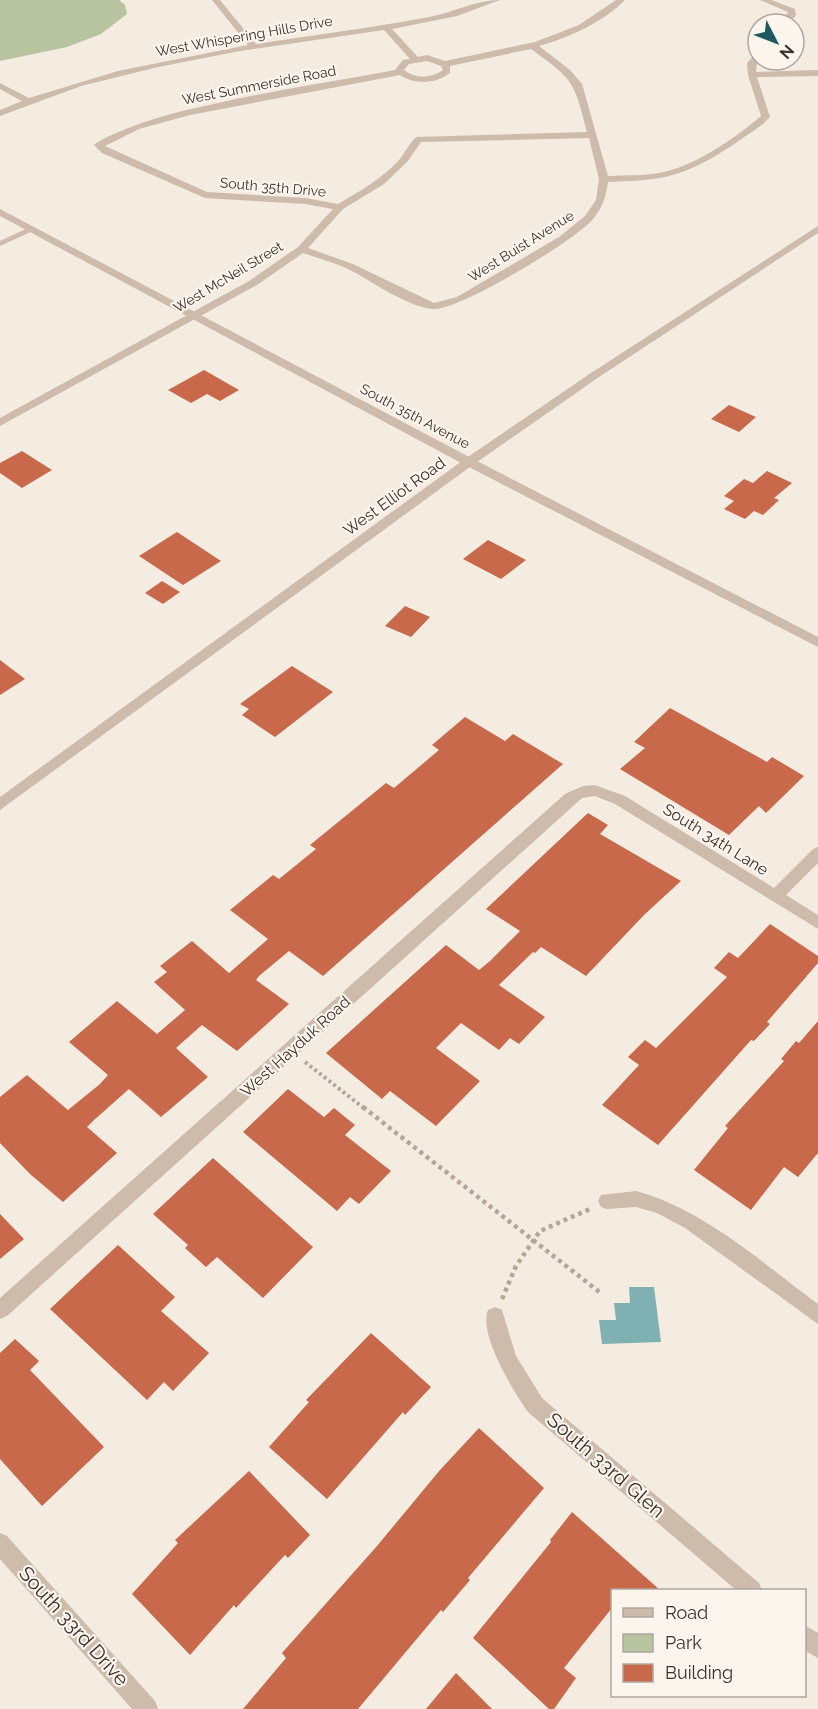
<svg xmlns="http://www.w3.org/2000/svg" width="818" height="1709" viewBox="0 0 818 1709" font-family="Raleway,sans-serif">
<rect width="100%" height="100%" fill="#f4ebe1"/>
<polygon fill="#b8c4a0" points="0,0 119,0 125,5 127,14 101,34 67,47 0,61"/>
<polygon fill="#7fb0b2" points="629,1287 654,1287 661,1342 602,1344 599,1320 616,1320 614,1303 630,1303"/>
<g fill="#c8694b">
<polygon points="204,370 239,390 220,401 207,394 191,403 168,390"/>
<polygon points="729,405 756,417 739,432 711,419"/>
<polygon points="22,451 52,470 22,488 0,473 0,463"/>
<polygon points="767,471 792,483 774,498 779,500 763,515 754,511 745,519 724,509 734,501 724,496 744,479 753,483"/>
<polygon points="177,532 221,561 183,585 139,556"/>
<polygon points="488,540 526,560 501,579 463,559"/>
<polygon points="162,581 180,592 163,604 145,593"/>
<polygon points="405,606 430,617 411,637 385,626"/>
<polygon points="0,660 25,679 0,695"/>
<polygon points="292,666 333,692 275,737 242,715 249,709 240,704"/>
<polygon points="670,708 767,762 772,757 804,776 766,813 759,806 729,835 620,769 645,748 634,742"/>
<polygon points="465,717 505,741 513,734 563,764 323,976 289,951 259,976 256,980 289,1004 237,1051 202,1025 176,1048 208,1077 161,1117 129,1089 94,1120 87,1127 117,1153 63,1202 30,1174 0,1143 0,1097 27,1075 68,1110 100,1084 108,1075 69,1042 117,1001 157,1034 185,1010 154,982 167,972 160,966 192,941 229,973 268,939 230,910 273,875 279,879 316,849 310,845 386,783 394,788 439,750 432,745"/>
<polygon points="588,813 608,825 600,834 681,881 644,915 586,976 541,947 535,953 533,952 499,985 545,1017 519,1044 510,1038 499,1050 461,1023 436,1048 480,1081 436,1126 390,1091 382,1099 326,1053 446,945 479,970 490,961 520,931 486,909"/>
<polygon points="770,924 818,956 818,963 767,1022 770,1024 754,1041 751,1040 658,1145 602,1105 639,1065 628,1057 645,1040 656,1048 727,977 714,968 729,952 738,958"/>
<polygon points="818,1021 818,1153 798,1177 784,1167 751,1210 694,1170 728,1128 725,1126 784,1061 781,1059 796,1041 799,1043"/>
<polygon points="288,1089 324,1117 334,1108 355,1125 345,1135 391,1171 359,1204 350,1197 337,1211 243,1132"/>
<polygon points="213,1158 313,1247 263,1298 217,1257 206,1267 185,1248 188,1245 153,1214"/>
<polygon points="0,1214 24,1239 0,1259"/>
<polygon points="118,1245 175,1297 161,1311 209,1353 173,1391 164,1382 147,1400 50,1309"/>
<polygon points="371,1333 431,1387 405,1415 403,1412 327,1499 269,1447 309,1402 306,1400"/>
<polygon points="15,1339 39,1361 30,1370 104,1447 42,1506 0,1459 0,1353"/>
<polygon points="479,1428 544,1488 468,1578 470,1580 443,1612 441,1610 358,1709 243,1709 286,1658 282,1653 377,1546 440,1470"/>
<polygon points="249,1471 310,1535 288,1558 285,1555 236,1608 234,1605 190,1655 132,1594 178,1543 175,1540"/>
<polygon points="572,1512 660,1590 612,1590 612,1608 564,1668 576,1678 554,1709 549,1709 473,1638 551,1542 550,1540"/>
<polygon points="456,1673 492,1709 426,1709"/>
</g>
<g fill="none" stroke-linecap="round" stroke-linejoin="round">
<polyline stroke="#b9a596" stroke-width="4" stroke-dasharray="3 3" stroke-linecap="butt" points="305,1062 365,1109"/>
<g stroke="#b9a596" stroke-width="4.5" stroke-dasharray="4 4" stroke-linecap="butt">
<polyline points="363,1107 602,1294"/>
<polyline points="502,1299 516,1266 540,1231 590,1209"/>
</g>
<polygon fill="#cdbbac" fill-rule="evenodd" points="30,227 37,229 0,246 0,241"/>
<g fill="#cdbbac" fill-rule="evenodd">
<path d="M212 0H220L256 44C313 35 372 28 429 17 452 13 476 0 500 0L457 16 392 29 418 57 427 55 445 61 535 42 579 25 616 0H625C602 23 570 37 539 46L570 70 582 84 608 176C627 175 646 176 664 172 698 164 735 138 761 116L748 75 747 63 758 51 756 72 818 70V76L757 77 770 117 763 124C733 145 701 169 665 177 646 181 627 181 608 182 606 196 603 207 593 219 576 240 457 312 432 309 405 306 371 280 346 268 332 262 317 258 303 253L257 285 0 426V418L249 281 298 247 333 209 305 204 205 198 102 153 94 145 96 143C134 122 176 112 218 103 277 90 336 81 395 70L403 60 410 59 384 30 240 51 158 67 81 86 0 116V110L22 101 0 89V83L29 98 118 71 248 45ZM531 49C574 80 574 81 587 132L416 137C409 144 405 153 399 160 382 179 360 191 338 204L305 198 207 192 105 146 139 129 190 115 400 75C415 85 435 84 450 73V66ZM427 61 441 66 443 70C430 79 416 79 404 70L409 64ZM589 138 599 179 596 200 585 216 559 237 457 297 434 303 353 264 308 248 343 209 384 184 408 161 421 142Z"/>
<polygon points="760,0 771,0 795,9 796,15 789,24 781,24 788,12"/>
<polygon points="818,226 818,233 599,377 470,467 0,810 0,797 462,461 591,373"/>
<polygon points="595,785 625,796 774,888 813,849 818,847 818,863 786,895 818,915 818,929 615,804 595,796 582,798 7,1316 0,1319 0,1298 565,794 583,786"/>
<path d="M636 1191C705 1210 761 1262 818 1304V1324L685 1228 657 1213 636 1207 607 1209 601 1207 598 1201 601 1195Z"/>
<path d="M495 1307 502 1310 516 1356 542 1398 759 1583 762 1590H736L528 1412C514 1392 478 1334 488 1310Z"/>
<polygon points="0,1533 7,1536 155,1701 158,1709 132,1709 0,1559"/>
<polygon points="804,1625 818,1633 818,1658 804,1650"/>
</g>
<polygon fill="#cdbbac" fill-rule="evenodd" points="0,209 473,459 818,637 818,647 465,465 0,216"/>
</g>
<g text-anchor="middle" stroke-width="4.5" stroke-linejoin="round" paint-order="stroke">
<g font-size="14" fill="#3b302b" stroke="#fbf5ee">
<text transform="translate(244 36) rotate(-10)" y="5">West Whispering Hills Drive</text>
<text transform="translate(259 85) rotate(-11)" y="5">West Summerside Road</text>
<text transform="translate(273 187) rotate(5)" y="5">South 35th Drive</text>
<text transform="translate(521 246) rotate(-32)" y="5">West Buist Avenue</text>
<text transform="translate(228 277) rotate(-31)" y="5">West McNeil Street</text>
<text transform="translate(415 416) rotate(28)" y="5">South 35th Avenue</text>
</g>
<g font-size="16" fill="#3b302b" stroke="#fbf5ee">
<text transform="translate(394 496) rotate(-36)" y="6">West Elliot Road</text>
<text transform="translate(716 839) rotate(32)" y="6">South 34th Lane</text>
<text transform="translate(295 1046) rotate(-42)" y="6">West Hayduk Road</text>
</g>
<g font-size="20" fill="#3b302b" stroke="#fbf5ee">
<text transform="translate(606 1465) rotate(41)" y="7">South 33rd Glen</text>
<text transform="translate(74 1626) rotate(48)" y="7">South 33rd Drive</text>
</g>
</g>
<rect x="611" y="1589" width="195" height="108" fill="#fbf5ee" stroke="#aea6a0" stroke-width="1.5"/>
<rect x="623" y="1608" width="30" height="9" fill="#cdbbac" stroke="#aea6a0" stroke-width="1.5"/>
<text x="665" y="1619" font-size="18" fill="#3b302b">Road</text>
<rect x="623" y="1634" width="30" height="18" fill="#b8c4a0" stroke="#aea6a0" stroke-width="1.5"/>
<text x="665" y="1649" font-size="18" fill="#3b302b">Park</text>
<rect x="623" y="1664" width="30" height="18" fill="#c8694b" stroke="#aea6a0" stroke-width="1.5"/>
<text x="665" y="1679" font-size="18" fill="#3b302b">Building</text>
<g transform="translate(776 42) rotate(132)"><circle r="28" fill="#fbf5ee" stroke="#aea6a0" stroke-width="1.5"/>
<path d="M0-4.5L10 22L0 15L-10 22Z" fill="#1f5a5e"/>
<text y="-9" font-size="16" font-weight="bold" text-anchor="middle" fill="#3b302b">N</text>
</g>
</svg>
